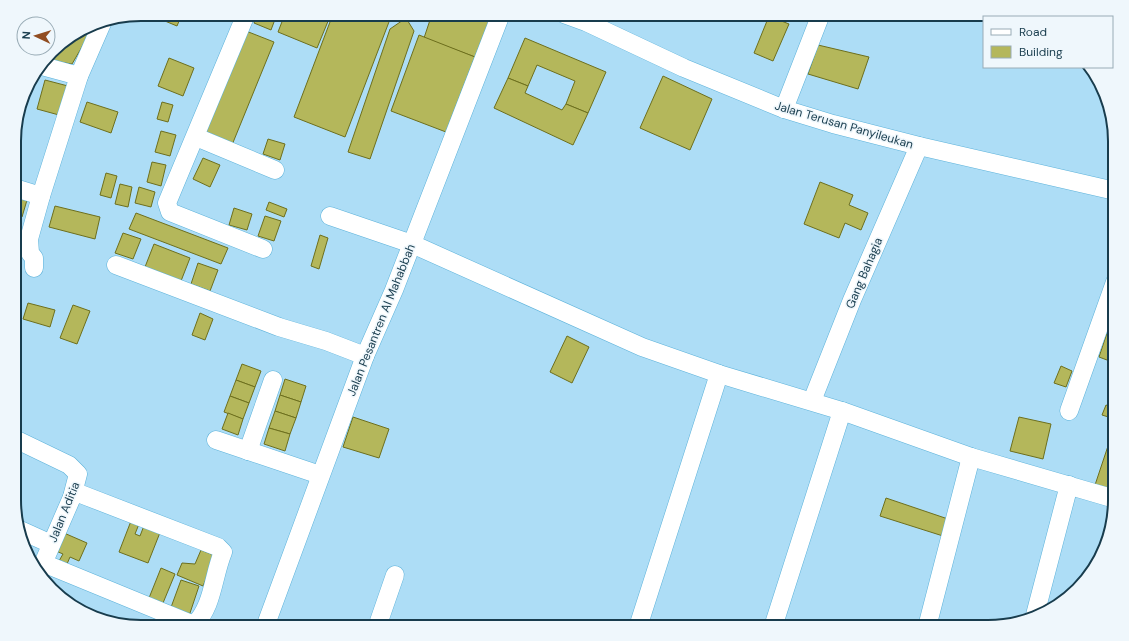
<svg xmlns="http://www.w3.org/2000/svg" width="1129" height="641" viewBox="0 0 1129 641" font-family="'DM Sans',sans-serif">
<rect width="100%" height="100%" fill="#adddf6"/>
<g fill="#b4b75b" stroke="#6d6f1d">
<polygon points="148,14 182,14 177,26"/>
<polygon points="258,14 277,14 271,30 254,23"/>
<polygon points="285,14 331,14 317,48 278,32"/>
<polygon points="333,14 392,14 345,137 294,117"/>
<polygon points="432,14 492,14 475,57 424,38"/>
<polygon points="769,16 789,24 773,61 754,53"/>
<polygon points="406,18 414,31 370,159 348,152 390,29"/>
<polygon points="88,26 93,28 72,64 46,60 57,46"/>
<polygon points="246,31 274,42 232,145 204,134"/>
<polygon points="419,35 475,57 446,132 391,111"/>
<polygon points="525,38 606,72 588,113 566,104 575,81 537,65 528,86 508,78"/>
<polygon points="818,45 869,57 858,89 808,74"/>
<polygon points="169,58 194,68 183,96 158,86"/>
<polygon points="663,76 712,99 690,150 640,128"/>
<polygon points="508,78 528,86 525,93 562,110 566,104 588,113 573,145 494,108"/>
<polygon points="45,80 68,86 59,115 37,109"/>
<polygon points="87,102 118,112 111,133 80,122"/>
<polygon points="162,102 173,105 168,122 157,119"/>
<polygon points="161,131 176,135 170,156 155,152"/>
<polygon points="268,139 285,144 280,160 263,154"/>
<polygon points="203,158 220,165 210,187 193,179"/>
<polygon points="152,162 166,165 161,186 147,182"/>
<polygon points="106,173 117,176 111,198 100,195"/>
<polygon points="820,182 853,195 849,205 868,213 861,230 845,223 839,238 804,224"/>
<polygon points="120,184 132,187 128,207 115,204"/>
<polygon points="139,187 155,192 151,207 135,203"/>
<polygon points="15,197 27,200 22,217 15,215"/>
<polygon points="269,202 287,209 284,217 266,210"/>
<polygon points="55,206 100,217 95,239 49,227"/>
<polygon points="234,208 252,214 247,230 229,225"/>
<polygon points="136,213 228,248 221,264 129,229"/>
<polygon points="265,216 281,221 274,241 258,236"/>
<polygon points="123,233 141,239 133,259 115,253"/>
<polygon points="320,235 328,238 319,269 311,266"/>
<polygon points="154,244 190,258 181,281 145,267"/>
<polygon points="198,263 218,270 210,291 191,284"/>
<polygon points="28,303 55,310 50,327 23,319"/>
<polygon points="73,305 90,311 77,344 60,338"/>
<polygon points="200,313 213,319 205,340 192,335"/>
<polygon points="1111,321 1115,322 1115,363 1099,357"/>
<polygon points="567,336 589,347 572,383 550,372"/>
<polygon points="242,364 261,371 255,387 236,380"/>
<polygon points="1061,366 1072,371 1066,387 1054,383"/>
<polygon points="285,379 306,386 301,402 280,395"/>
<polygon points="236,380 255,387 249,403 230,396"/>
<polygon points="280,395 301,402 296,418 275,411"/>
<polygon points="230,396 249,403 243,419 224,412"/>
<polygon points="1106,405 1115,408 1115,419 1102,415"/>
<polygon points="275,411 296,418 290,434 269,428"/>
<polygon points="228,413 243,419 238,435 222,429"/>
<polygon points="353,417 389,429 379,458 343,447"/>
<polygon points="1019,417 1051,424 1043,459 1010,451"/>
<polygon points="269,428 290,434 285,451 264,444"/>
<polygon points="1111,437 1115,438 1115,491 1095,485"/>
<polygon points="886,498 948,519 943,536 880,516"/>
<polygon points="131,521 139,524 135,534 140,536 145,523 161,530 148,563 119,552"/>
<polygon points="64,533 87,543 79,561 70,557 67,564 59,561 63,554 56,551"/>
<polygon points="201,550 216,556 203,586 177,575 182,563 195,564"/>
<polygon points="161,568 175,574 163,603 149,598"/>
<polygon points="181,580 199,586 189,616 170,610"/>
</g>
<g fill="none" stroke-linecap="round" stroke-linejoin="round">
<g stroke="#5cb2da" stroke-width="19">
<g id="minor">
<polyline points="246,14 167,203 170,212 263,249"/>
<polyline points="564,14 586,22 684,68 784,109 833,124 919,146 1115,191"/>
<polyline points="42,66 79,76"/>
<polyline points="784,109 821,14"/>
<polyline points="196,137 275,170"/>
<polyline points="15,188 41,196"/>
<polyline points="330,216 412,244 642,347 719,374 842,411 971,457 1115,499"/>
<polyline points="116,265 279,327 326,341 365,356"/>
<polyline points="34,268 34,258 30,253 29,239 41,196 79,76 103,21"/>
<polyline points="812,401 852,300 919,146"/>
<polyline points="1069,411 1115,282"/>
<polyline points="15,439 69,465 78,474 72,497 39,573"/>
<polyline points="216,440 320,475"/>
<polyline points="248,451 273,380"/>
<polyline points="20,530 51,544"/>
<path d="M43 563 194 625C213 607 213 576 223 552L218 547 78 493 72 497"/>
<polyline points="1035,615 1069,485"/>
<polyline points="265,627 365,356 394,290 501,14"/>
<polyline points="377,627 395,575"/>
<polyline points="638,627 719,374"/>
<polyline points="773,627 842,411"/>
<polyline points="927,627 971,457"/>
</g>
</g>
<use href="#minor" stroke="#fff" stroke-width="18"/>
</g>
<g text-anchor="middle" stroke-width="3" stroke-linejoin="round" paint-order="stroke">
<g font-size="12" fill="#183c4d" stroke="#eff7fc">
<text transform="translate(844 125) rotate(16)" y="4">Jalan Terusan Panyileukan</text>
<text transform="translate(864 273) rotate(-67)" y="4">Gang Bahagia</text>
<text transform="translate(381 320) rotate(-68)" y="4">Jalan Pesantren Al Mahabbah</text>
<text transform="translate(64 512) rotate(-68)" y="4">Jalan Aditia</text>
</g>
</g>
<path d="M0 0H1129V641H0ZM141 21H988A120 120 0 0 1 1108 141V500A120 120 0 0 1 988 620H141A120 120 0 0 1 21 500V141A120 120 0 0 1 141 21Z" fill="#eff7fc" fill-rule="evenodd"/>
<path fill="none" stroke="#183c4d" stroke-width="2" d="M141 21H988A120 120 0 0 1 1108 141V500A120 120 0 0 1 988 620H141A120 120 0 0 1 21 500V141A120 120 0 0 1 141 21Z"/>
<rect x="983" y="16" width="130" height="52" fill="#eff7fc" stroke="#99acb6"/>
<rect x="991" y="29" width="20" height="6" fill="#ffffff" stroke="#99acb6"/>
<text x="1019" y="36" font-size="12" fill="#183c4d">Road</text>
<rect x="991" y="46" width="20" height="12" fill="#b4b75b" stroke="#99acb6"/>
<text x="1019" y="56" font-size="12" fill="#183c4d">Building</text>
<g transform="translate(36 36) rotate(274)"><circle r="19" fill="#eff7fc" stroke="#99acb6"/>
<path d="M0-3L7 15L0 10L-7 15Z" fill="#914d21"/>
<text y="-6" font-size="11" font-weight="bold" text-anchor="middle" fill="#183c4d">N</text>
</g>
</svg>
